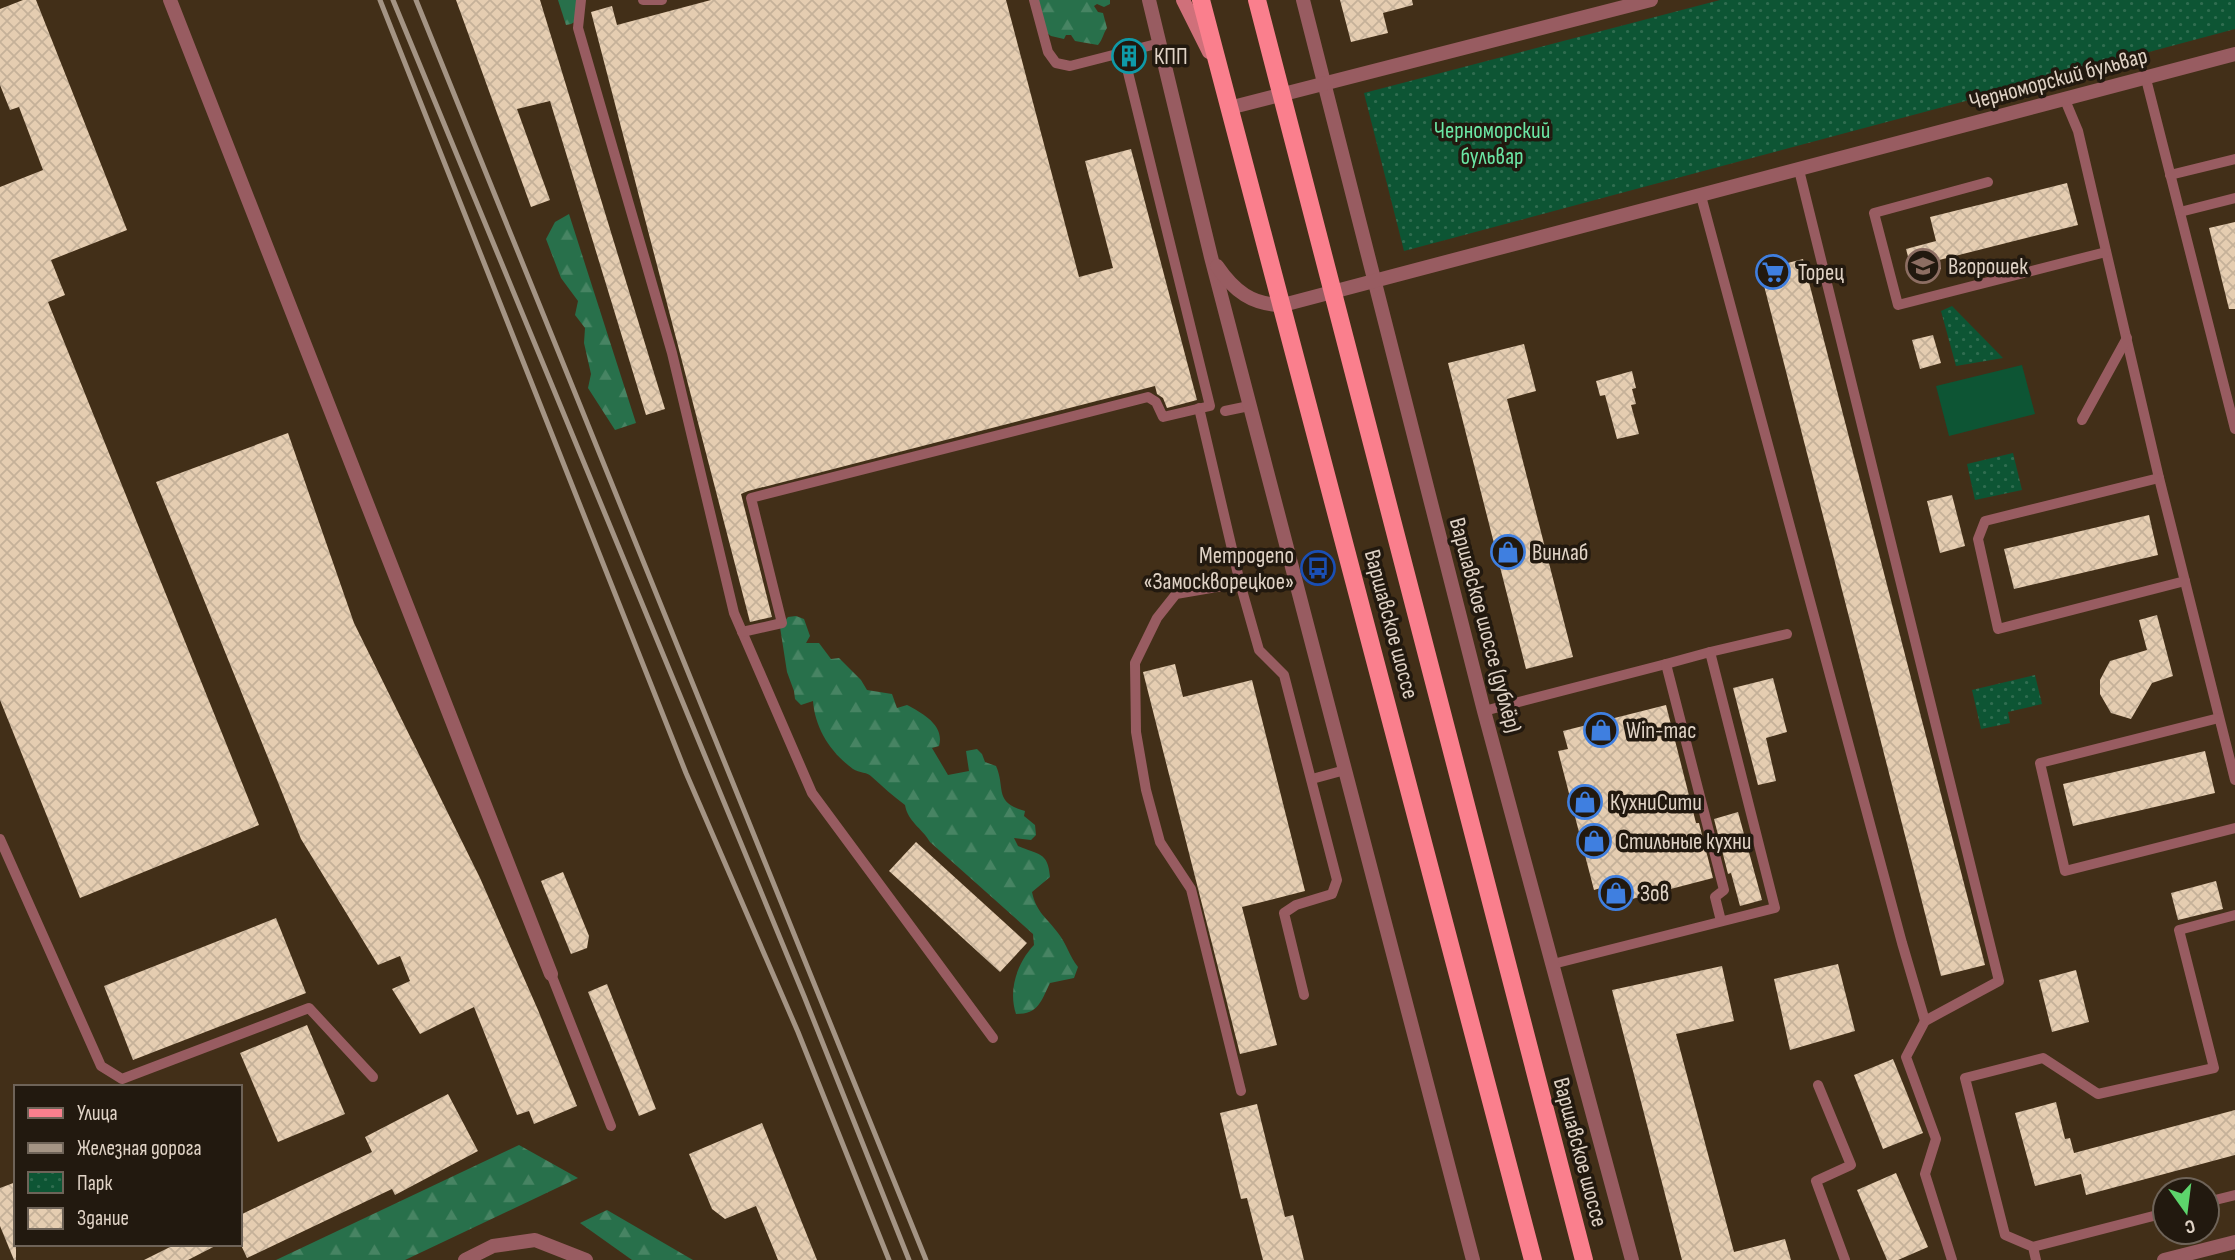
<svg xmlns="http://www.w3.org/2000/svg" width="2235" height="1260" viewBox="0 0 2235 1260" font-family="'Sofia Sans Condensed',sans-serif">
<defs>
<pattern id="forest-firs" width="22" height="20" patternUnits="userSpaceOnUse" patternTransform="scale(1.75)"><rect width="22" height="20" fill="#28704b"/><path d="M5 1l3.5 6h-7zM16 11l3.5 6h-7z" fill="#478463"/></pattern>
<pattern id="park-dots" width="8" height="8" patternUnits="userSpaceOnUse" patternTransform="scale(1.75)"><rect width="8" height="8" fill="#0d5534"/><path d="M2 2h.1M6 6h.1" fill="none" stroke="#306d50" stroke-width="1.8" stroke-linecap="round"/></pattern>
<pattern id="building-cross-hatch" width="8" height="8" patternUnits="userSpaceOnUse" patternTransform="scale(1.75)"><rect width="8" height="8" fill="#e5cdb1"/><path d="M0 0l8 8M0 8l8-8" fill="none" stroke="#c5b199"/></pattern>
</defs>
<rect width="100%" height="100%" fill="#422f18"/>
<g fill="url(#forest-firs)">
<polygon points="558,0 577,0 582,18 571,24 566,25"/>
<path d="M1037 0H1110V4L1104 7 1097 4 1094 6 1098 12 1103 13 1107 28C1103 34 1103 39 1098 45L1075 41 1071 35H1066L1064 39 1051 36 1047 33Z"/>
<polygon points="569,214 636,423 615,430 588,388 591,374 584,343 585,328 575,315 578,301 561,278 546,239 555,222"/>
<path d="M796 616 804 619 810 636 806 643H819L831 659 839 658 861 680 867 690 892 694 897 708 907 705C922 713 945 725 939 746L932 748 948 775 969 771 966 751 977 749 982 754 985 762 996 766C1006 789 993 802 1025 811L1024 816 1035 825 1036 835 1031 840 1014 838 1018 846C1038 855 1048 851 1050 877L1032 892C1036 912 1047 918 1058 933 1067 944 1069 956 1078 967L1074 978 1050 983C1041 1001 1039 1014 1016 1014 1008 990 1017 963 1034 945L1033 934 930 842C922 828 908 822 905 805 893 796 883 787 872 777 868 772 859 773 853 769 830 752 815 728 813 701L801 705 795 699 794 691 787 672 780 627 788 617Z"/>
<polygon points="519,1145 578,1178 405,1260 276,1260"/>
<polygon points="607,1210 693,1260 632,1260 580,1223"/>
</g>
<g fill="url(#park-dots)">
<polygon points="1720,0 2235,0 2235,29 1404,251 1364,93"/>
<polygon points="1952,306 2003,358 1956,366 1941,311"/>
<polygon points="2013,453 2022,490 1975,500 1967,464"/>
<polygon points="2035,675 2042,704 2008,712 2010,723 1981,729 1972,690"/>
</g>
<polygon fill="#0d5534" points="2022,365 2035,414 1949,436 1936,386"/>
<g fill="url(#building-cross-hatch)">
<polygon points="23,0 36,0 127,230 51,260 65,295 48,302 259,825 80,898 0,700 0,187 43,170 19,107 10,110 0,85 0,9"/>
<polygon points="456,0 540,0 665,409 646,415 550,101 517,109 550,200 531,207"/>
<polygon points="711,0 1006,0 1079,277 1113,268 1085,161 1131,149 1197,400 1167,408 1163,398 1157,394 1155,386 748,491 741,494 772,617 750,622 591,12 612,6 617,25"/>
<polygon points="1340,0 1412,0 1413,5 1383,13 1388,33 1351,42"/>
<polygon points="2067,183 2078,225 1939,260 1941,269 1913,276 1906,249 1936,241 1930,217"/>
<polygon points="2235,222 2235,309 2229,309 2209,228"/>
<polygon points="1803,259 1985,965 1941,976 1760,270"/>
<polygon points="1933,335 1941,363 1920,369 1912,340"/>
<polygon points="1524,344 1536,391 1507,399 1573,657 1526,669 1448,363"/>
<polygon points="1632,371 1636,388 1632,389 1636,404 1631,405 1639,434 1617,439 1605,395 1600,396 1596,381"/>
<polygon points="288,433 354,623 480,878 538,1010 577,1106 534,1124 529,1111 517,1115 474,1007 420,1034 392,989 410,981 400,956 378,965 301,839 156,482"/>
<polygon points="1952,495 1965,546 1940,553 1927,501"/>
<polygon points="2149,515 2158,555 2014,589 2004,549"/>
<polygon points="2157,615 2173,676 2152,683 2131,719 2111,713 2100,694 2100,680 2110,661 2147,650 2139,620"/>
<polygon points="1175,664 1183,697 1252,680 1305,891 1242,907 1277,1045 1240,1054 1143,672"/>
<polygon points="1773,678 1787,732 1766,738 1776,781 1758,785 1733,688"/>
<polygon points="1666,705 1696,823 1699,823 1713,878 1609,905 1604,887 1594,890 1558,751 1568,749 1563,731"/>
<polygon points="2205,751 2215,793 2073,826 2063,784"/>
<polygon points="1738,812 1762,900 1740,906 1731,873 1728,874 1714,819"/>
<polygon points="916,842 1027,943 1000,972 889,871"/>
<polygon points="563,872 589,936 587,948 571,954 541,881"/>
<polygon points="2216,881 2223,909 2178,920 2171,893"/>
<polygon points="276,918 306,993 133,1060 104,986"/>
<polygon points="1838,964 1855,1031 1790,1050 1774,979"/>
<polygon points="1722,966 1734,1021 1676,1034 1734,1252 1785,1239 1791,1260 1682,1260 1612,990"/>
<polygon points="2076,970 2089,1022 2052,1032 2039,980"/>
<polygon points="607,984 656,1109 639,1116 588,992"/>
<polygon points="307,1025 345,1114 278,1142 240,1053"/>
<polygon points="1893,1059 1923,1133 1883,1149 1854,1075"/>
<polygon points="448,1094 478,1151 395,1195 392,1189 247,1258 240,1243 240,1215 372,1152 365,1137"/>
<polygon points="2056,1102 2065,1139 2070,1138 2074,1153 2235,1110 2235,1155 2086,1195 2081,1174 2035,1186 2015,1113"/>
<polygon points="1257,1104 1285,1217 1293,1215 1304,1260 1263,1260 1247,1198 1241,1199 1220,1113"/>
<polygon points="762,1123 817,1260 778,1260 756,1206 725,1219 712,1209 689,1154"/>
<polygon points="1896,1173 1928,1247 1898,1260 1887,1260 1857,1190"/>
<polygon points="16,1182 16,1260 14,1260 0,1226 0,1188"/>
<polygon points="176,1244 219,1244 188,1260 144,1260"/>
</g>
<g fill="none" stroke-linecap="round" stroke-linejoin="round">
<g stroke="#985c61" stroke-width="10">
<polyline points="581,0 578,28 672,353 734,613 812,793 993,1038"/>
<polyline points="643,0 662,0"/>
<polyline points="1034,0 1048,52 1056,63 1070,66 1160,43"/>
<polyline points="2146,79 2235,429"/>
<polyline points="2065,100 2078,131 2159,478 2235,780"/>
<polyline points="1799,170 1999,981 1925,1021 1906,1057 1936,1139 1925,1174 1952,1260"/>
<polyline points="2170,175 2235,159"/>
<polyline points="1988,182 1874,213 1898,305 2106,252"/>
<polyline points="1701,196 1902,943 1925,1021"/>
<polyline points="2180,212 2235,198"/>
<polyline points="1199,408 1240,583"/>
<polyline points="1225,411 1249,406"/>
<polyline points="2082,420 2127,338"/>
<polyline points="2159,478 1985,521 1978,539 1998,629 2185,581"/>
<polyline points="742,632 782,623 751,498 1148,397 1156,402 1163,417 1210,406 1123,52"/>
<polyline points="1710,652 1787,634"/>
<polyline points="1484,711 1666,664"/>
<polyline points="2219,718 2040,763 2065,871 2235,828"/>
<polyline points="1312,779 1345,770"/>
<polyline points="0,839 101,1066 122,1079 309,1008 373,1077"/>
<path d="M1553 964C1627 945 1701 926 1775 908L1710 652 1666 664 1724 890 1715 897 1721 921"/>
<polyline points="551,974 611,1126"/>
<polyline points="1818,1085 1851,1165 1816,1181 1845,1260"/>
<polyline points="1241,1091 1191,889 1160,842 1146,790 1136,732 1135,663 1157,618 1176,594 1240,583 1259,650 1284,675 1337,880 1332,894 1296,905 1284,913 1304,995"/>
<polyline points="2207,1202 2235,1195"/>
<polyline points="2033,1247 2165,1213"/>
<polyline points="2036,1260 2033,1247 2005,1235 1965,1078 2043,1058 2098,1094 2214,1068 2179,930 2235,915"/>
</g>
<g stroke="#985c61" stroke-width="14">
<polyline points="170,0 551,974"/>
<polyline points="465,1260 493,1246 535,1240 586,1260"/>
<polyline points="2164,1260 2235,1242"/>
</g>
<g stroke="#985c61" stroke-width="14">
<polyline points="1149,0 1211,257 1473,1260"/>
<polyline points="1303,0 1484,711 1632,1260"/>
<polyline points="1229,108 1651,0"/>
<path d="M1217 266C1234 291 1252 305 1283 305L2235 54"/>
</g>
<polyline stroke="#cf707a" stroke-width="14" points="1183,0 1209,52"/>
<g stroke="#fa7f8d" stroke-width="18">
<polyline points="1201,0 1533,1260"/>
<polyline points="1257,0 1584,1260"/>
</g>
<g stroke="#a49484" stroke-width="5">
<polyline points="380,0 686,773 798,1032 889,1260"/>
<polyline points="393,0 804,996 909,1260"/>
<polyline points="416,0 926,1260"/>
</g>
</g>
<defs>
<g id="building-ring" transform="scale(1.75)"><circle r="9.5" fill="#22190f" stroke="#0f9aa8" stroke-width="1.5"/><path d="M-4-6H4V6H1V3H-1V6H-4ZM-2.5-4.3h1.7v1.8h-1.7ZM.8-4.3h1.7v1.8H.8ZM-2.5-1h1.7V.8h-1.7ZM.8-1h1.7V.8H.8Z" fill="#0f9aa8"/></g>
<g id="school-ring" transform="scale(1.75)"><circle r="9.5" fill="#22190f" stroke="#8d6e63" stroke-width="1.5"/><path d="M0-5L7-2L0 1L-7-2ZM-4 1L0 2.5L4 1V4Q0 6-4 4Z" fill="#8d6e63"/></g>
<g id="supermarket-ring" transform="scale(1.75)"><circle r="9.5" fill="#22190f" stroke="#3f7fe0" stroke-width="1.5"/><path d="M-6-5.5h2.5l.6 2H6L4.5 2H-2.5L-4.4-4H-6ZM-1.5 3.2a1.3 1.3 0 1 0 .1 0ZM3 3.2a1.3 1.3 0 1 0 .1 0Z" fill="#3f7fe0"/></g>
<g id="shop-ring" transform="scale(1.75)"><circle r="9.5" fill="#22190f" stroke="#3f7fe0" stroke-width="1.5"/><path d="M-5-2.5h2.3a2.7 3.5 0 0 1 5.4 0H5L5.5 6h-11ZM-1.5-2.5h3a1.5 2.3 0 0 0-3 0Z" fill="#3f7fe0"/></g>
<g id="bus-ring" transform="scale(1.75)"><circle r="9.5" fill="#22190f" stroke="#1a4fb4" stroke-width="1.5"/><path d="M-5-6H5V4H4V6H2V4H-2V6H-4V4H-5ZM-3.5-4V0h7V-4ZM-3.5 1.2v1.5H-2V1.2ZM2 1.2v1.5H3.5V1.2Z" fill="#1a4fb4"/></g>
</defs>
<g fill-rule="evenodd">
<use href="#building-ring" x="1129" y="56"/>
<use href="#school-ring" x="1923" y="266"/>
<use href="#supermarket-ring" x="1773" y="272"/>
<use href="#shop-ring" x="1508" y="552"/>
<use href="#bus-ring" x="1318" y="568"/>
<use href="#shop-ring" x="1601" y="730"/>
<use href="#shop-ring" x="1585" y="802"/>
<use href="#shop-ring" x="1594" y="841"/>
<use href="#shop-ring" x="1616" y="893"/>
</g>
<g text-anchor="middle" stroke-width="7" stroke-linejoin="round" paint-order="stroke">
<g font-size="23" fill="#e0d3c6" stroke="#22190f" text-anchor="start">
<text x="1154" y="64">КПП</text>
<text x="1948" y="274">Вгорошек</text>
<text x="1798" y="280">Торец</text>
<text x="1532" y="560">Винлаб</text>
<text x="1294" y="563" text-anchor="end">Метродепо<tspan x="1294" dy="26">«Замоскворецкое»</tspan></text>
<text x="1626" y="738">Win-mac</text>
<text x="1610" y="810">КухниСити</text>
<text x="1618" y="849">Стильные кухни</text>
<text x="1640" y="901">Зов</text>
</g>
<g font-size="23" fill="#e0d3c6" stroke="#22190f">
<text transform="translate(2058 78) rotate(-15)" y="8">Черноморский бульвар</text>
<text transform="translate(1392 624) rotate(75)" y="8">Варшавское шоссе</text>
<text transform="translate(1486 625) rotate(75)" y="8">Варшавское шоссе (дублёр)</text>
<text transform="translate(1581 1152) rotate(75)" y="8">Варшавское шоссе</text>
</g>
<g font-size="23" fill="#6be7a5" stroke="#22190f">
<text x="1492" y="138">Черноморский<tspan x="1492" dy="26">бульвар</tspan></text>
</g>
</g>
<rect x="14" y="1085" width="228" height="161" fill="#22190f" stroke="#6e6358" stroke-width="2"/>
<rect x="28" y="1108" width="35" height="10" fill="#fa7f8d" stroke="#6e6358" stroke-width="2"/>
<text x="77" y="1120" font-size="21" fill="#e0d3c6">Улица</text>
<rect x="28" y="1143" width="35" height="10" fill="#a49484" stroke="#6e6358" stroke-width="2"/>
<text x="77" y="1155" font-size="21" fill="#e0d3c6">Железная дорога</text>
<rect x="28" y="1172" width="35" height="21" fill="url(#park-dots)" stroke="#6e6358" stroke-width="2"/>
<text x="77" y="1190" font-size="21" fill="#e0d3c6">Парк</text>
<rect x="28" y="1208" width="35" height="21" fill="url(#building-cross-hatch)" stroke="#6e6358" stroke-width="2"/>
<text x="77" y="1225" font-size="21" fill="#e0d3c6">Здание</text>
<g transform="translate(2186 1211) rotate(166)"><circle r="33" fill="#22190f" stroke="#6e6358" stroke-width="2"/>
<path d="M0-5L12 26L0 18L-12 26Z" fill="#5dd56c"/>
<text y="-10" font-size="19" font-weight="bold" text-anchor="middle" fill="#e0d3c6">С</text>
</g>
</svg>
